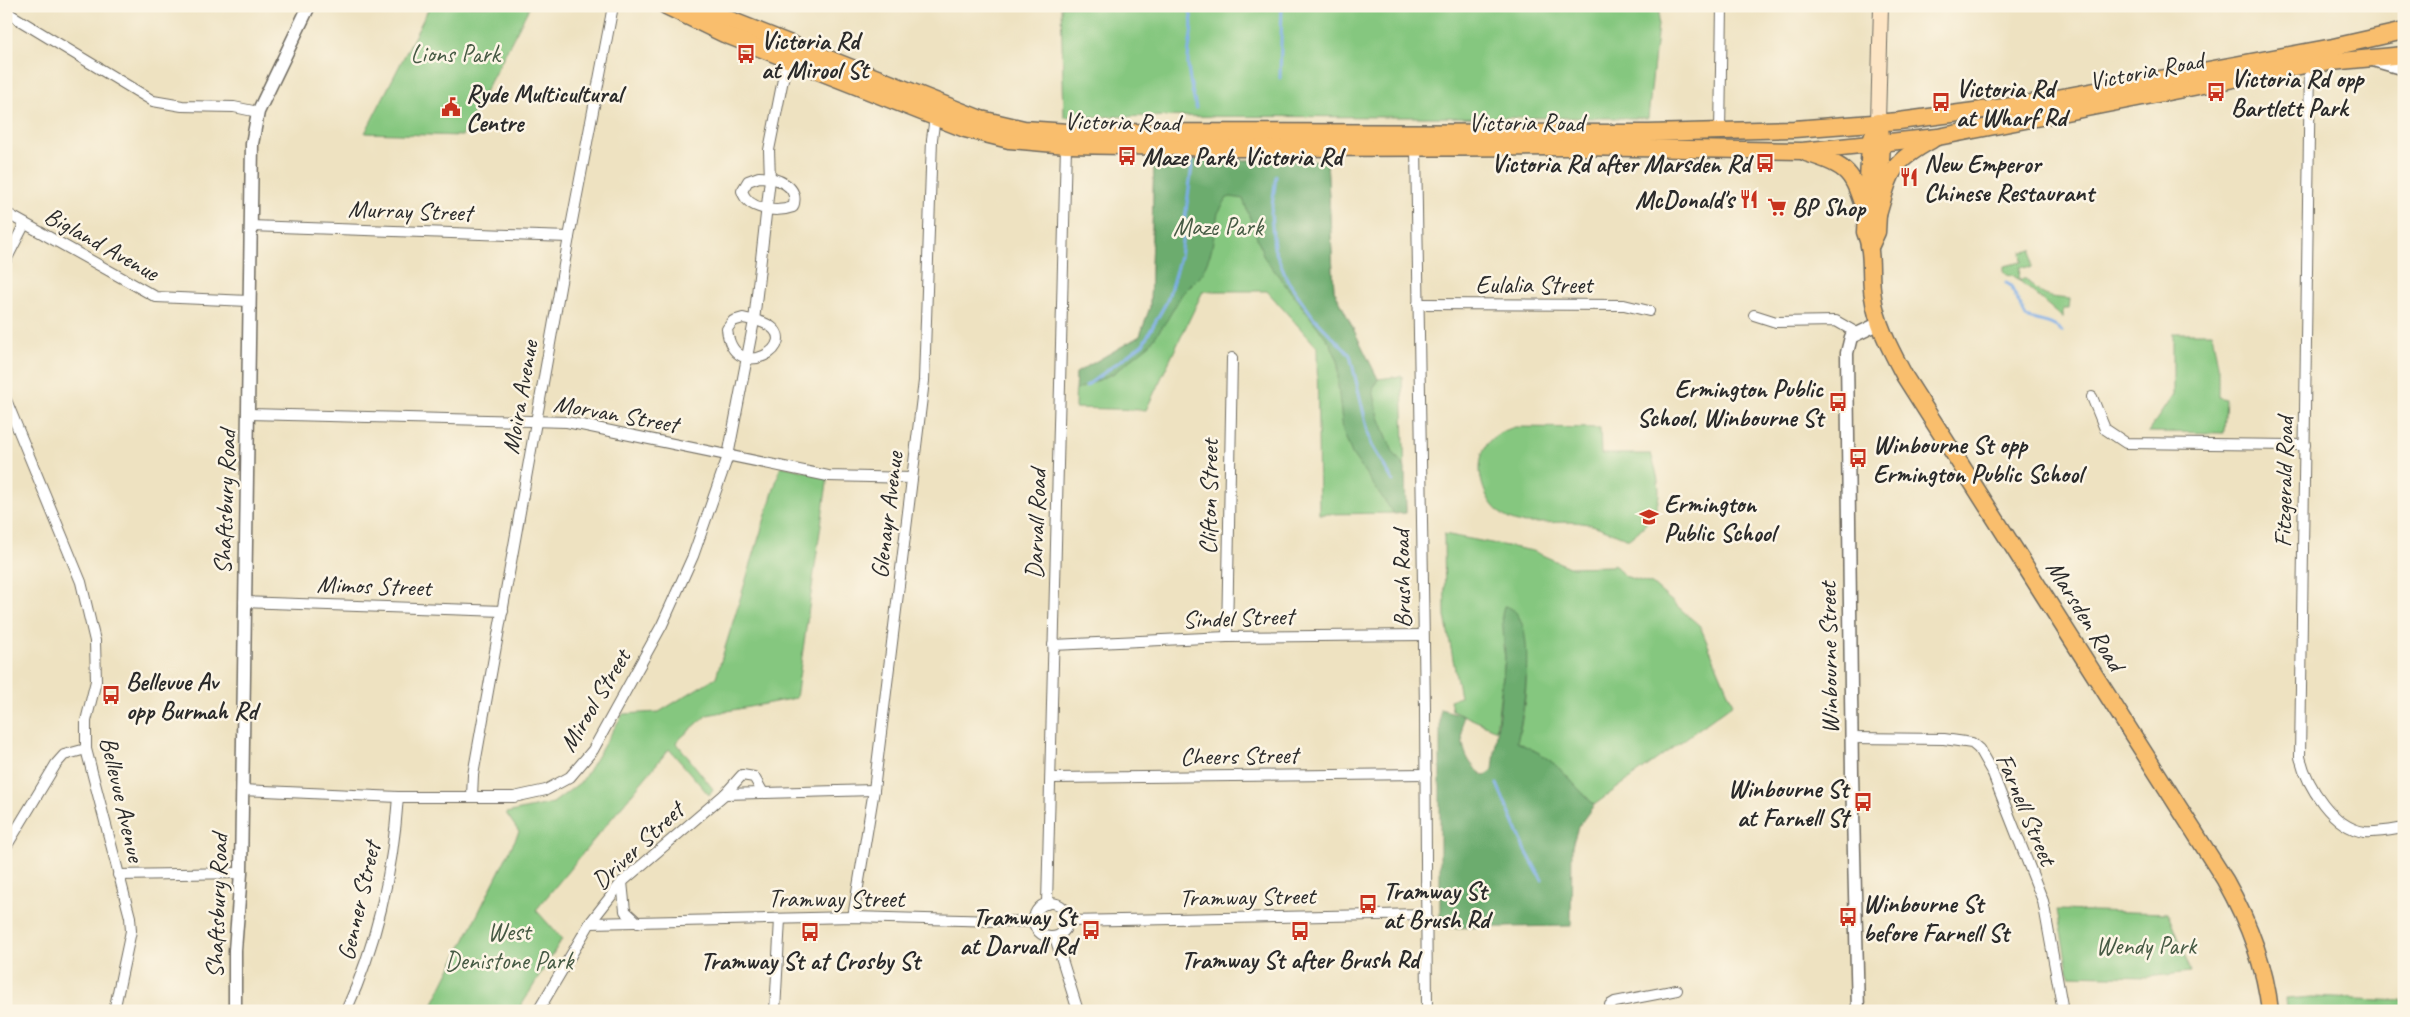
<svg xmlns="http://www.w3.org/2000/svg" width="2410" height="1017" viewBox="0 0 2410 1017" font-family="Caveat,sans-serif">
<rect width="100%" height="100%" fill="#fcf5e5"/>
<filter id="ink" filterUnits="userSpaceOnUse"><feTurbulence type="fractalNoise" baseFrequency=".02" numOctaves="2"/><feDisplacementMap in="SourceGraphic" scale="10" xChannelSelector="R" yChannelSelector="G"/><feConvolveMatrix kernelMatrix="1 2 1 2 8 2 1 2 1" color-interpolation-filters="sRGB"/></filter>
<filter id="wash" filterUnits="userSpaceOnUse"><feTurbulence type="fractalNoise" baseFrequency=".0096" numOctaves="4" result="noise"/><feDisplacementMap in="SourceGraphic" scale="20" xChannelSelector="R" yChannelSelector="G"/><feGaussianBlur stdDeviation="1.12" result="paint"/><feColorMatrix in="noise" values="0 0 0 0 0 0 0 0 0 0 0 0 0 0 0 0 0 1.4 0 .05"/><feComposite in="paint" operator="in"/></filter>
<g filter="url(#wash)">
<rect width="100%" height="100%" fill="#eee2c1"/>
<g fill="#85c77f" stroke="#587955">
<polygon points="430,6 530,6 462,136 365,133"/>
<path d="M1061 6H1660L1648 118C1453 118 1258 115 1064 117Z"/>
<polygon points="1154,159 1327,161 1334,290 1378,379 1402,376 1406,513 1319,514 1317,347 1267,291 1203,291 1146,410 1075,408 1076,373 1140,336 1150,307"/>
<path d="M2032 250V268L2020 267 2019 279H2026C2042 297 2047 297 2070 299L2069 309H2063V318L2014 276 2004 273V266L2022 262 2021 252Z"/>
<polygon points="2173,333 2212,333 2218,365 2218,397 2226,399 2224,433 2148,432 2173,395"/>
<path d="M1515 427 1600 428 1601 454H1651C1664 494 1664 512 1629 539 1614 534 1598 525 1582 523 1565 520 1528 526 1514 521 1486 512 1470 469 1487 444 1493 435 1505 430 1515 427Z"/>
<polygon points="781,466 828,476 796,698 707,715 676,742 713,789 709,795 669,749 536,910 562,939 518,1011 429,1011 519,832 506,813 553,803 582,781 623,714 659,712 716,677"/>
<path d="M1444 534 1533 551 1569 567 1611 566 1614 564 1624 576 1652 584 1700 626 1733 704 1594 805 1557 766 1541 754 1517 742C1526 707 1529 671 1524 635L1503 645 1505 658 1496 730 1452 710 1450 700 1460 697 1445 616Z"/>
<polygon points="2057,910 2168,913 2191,972 2147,977 2069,975"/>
<polygon points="2312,997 2404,1001 2404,1011 2287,1011 2286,999"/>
</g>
<g fill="#6cac6e" stroke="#4c6c4c">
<polygon points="1154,159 1327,161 1334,290 1378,379 1373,389 1379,417 1393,452 1405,468 1406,513 1394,514 1352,454 1343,431 1338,386 1338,361 1330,343 1264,257 1243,199 1231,197 1227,198 1218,213 1211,252 1202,274 1182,294 1167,320 1150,344 1114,373 1075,391 1076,373 1140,336 1150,307"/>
<path d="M1504 606C1541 610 1523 717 1517 742L1541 754 1557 766 1594 805 1578 827 1572 846 1571 926 1440 928V709L1463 715C1461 740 1461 761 1485 776L1493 770 1505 658 1502 614Z"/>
</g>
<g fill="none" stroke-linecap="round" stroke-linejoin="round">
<g stroke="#7daee8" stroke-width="3">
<path d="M1188 6C1197 25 1187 45 1188 65 1189 80 1193 94 1196 108"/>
<polyline points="1280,78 1282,6"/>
<polyline points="1276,176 1271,214 1274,248 1288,281 1314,318 1350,355 1371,444 1393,481"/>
<path d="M2006 283 2010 285 2026 317C2041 323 2049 320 2062 331"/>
<polyline points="1086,386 1143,344 1167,301 1180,257 1193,158"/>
<polyline points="1497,784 1526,851 1542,880"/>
</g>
</g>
</g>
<g filter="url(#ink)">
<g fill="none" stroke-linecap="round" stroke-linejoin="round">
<g stroke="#6f6b60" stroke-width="12">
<g id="minor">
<polyline points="6,12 153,101 182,106 234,107 258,112"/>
<path d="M2310 64 2300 757C2307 786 2333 828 2365 832 2378 833 2392 830 2404 828"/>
<polyline points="1720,132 1722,6"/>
<polyline points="1416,147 1425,708 1427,1011"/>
<path d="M759 177C776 177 801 186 793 207 776 213 748 210 742 191L748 181Z"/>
<polyline points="6,213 156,297 249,301"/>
<polyline points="250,226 569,237"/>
<polyline points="6,260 24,225"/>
<polyline points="1418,304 1624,305 1649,311"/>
<polyline points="1754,315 1776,322 1836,321 1857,333"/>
<path d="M743 318C750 320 759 320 766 324 806 343 733 388 727 329L733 321Z"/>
<polyline points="2092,397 2105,429 2126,443 2305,445"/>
<polyline points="6,400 81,582 95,641 96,681 86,721 86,749 130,917 131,931 114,1011"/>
<polyline points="249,414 567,422 828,476 912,478"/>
<polyline points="244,602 503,611"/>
<polyline points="1227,637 1232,358"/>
<polyline points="1053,645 1227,637 1423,635"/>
<polyline points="1852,738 1944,739 1972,743 1979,749 1992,772 2043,901 2063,1011"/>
<polyline points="1052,778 1426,774"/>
<polyline points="242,790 398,797 514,797 546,790 570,777 593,750 662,625 693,556 728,456 754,321 770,179 769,150 787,59"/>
<polyline points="725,794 874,790"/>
<polyline points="472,796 473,775 569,237 613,6"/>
<polyline points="6,847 56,764 64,755 86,749"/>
<polyline points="118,875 241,873"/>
<polyline points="622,882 625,911 638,923"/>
<circle cx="1051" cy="920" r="17"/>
<polyline points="1047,904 1066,145"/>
<polyline points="853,917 874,790 924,381 932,139 935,117"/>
<polyline points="1068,921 1426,914"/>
<polyline points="590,923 853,917 1034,922"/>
<polyline points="1055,937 1078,1011"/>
<path d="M346 1011C377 943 393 871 398 797"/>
<polyline points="538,1011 590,923 622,882 725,794 742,775 754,777 762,791"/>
<polyline points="775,1011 780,919"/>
<polyline points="1610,1011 1610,1005 1615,1002 1677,990"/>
</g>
</g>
<g stroke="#6f6b60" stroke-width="15">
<g id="tertiary">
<polyline points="2373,60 2404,69"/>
<polyline points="235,1011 235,950 241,873 252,144 258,112 309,6"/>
<polyline points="1858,1011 1852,774 1847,353 1851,337 1880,323"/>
</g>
</g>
<g stroke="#6f6b60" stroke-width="16">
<polyline id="secondary" points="1878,122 1881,6"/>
</g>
<g stroke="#6f6b60" stroke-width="19">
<g id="primary">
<path d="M1878 122 1870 144 1865 232C1874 252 1869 275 1873 297 1877 326 1892 352 1905 377L2225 880C2248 921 2265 963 2270 1011"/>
<polyline points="1871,245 1877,232 1882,143 1880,129"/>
</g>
</g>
<g stroke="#6f6b60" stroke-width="19">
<g id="trunk">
<polyline points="666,6 724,34 965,129 1009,140 1066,145 1236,148 1577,147 1802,151 1938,137 2310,64 2404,55"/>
<polyline points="695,6 981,119 1024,129 1068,132 1649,133 1794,129 1899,121 2020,105 2333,47 2404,31"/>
<path d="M1806 153C1851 167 1852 172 1866 215"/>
<path d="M1878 215C1891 171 1890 163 1932 140"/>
</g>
</g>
<use href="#minor" stroke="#fff" stroke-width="10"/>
<use href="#tertiary" stroke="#fff" stroke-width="12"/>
<use href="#secondary" stroke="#fde5c5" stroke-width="14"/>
<use href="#primary" stroke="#f9be6d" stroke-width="16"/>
<use href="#trunk" stroke="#f9be6d" stroke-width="16"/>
</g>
</g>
<defs>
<g id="bus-bare" transform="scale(1.5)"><path d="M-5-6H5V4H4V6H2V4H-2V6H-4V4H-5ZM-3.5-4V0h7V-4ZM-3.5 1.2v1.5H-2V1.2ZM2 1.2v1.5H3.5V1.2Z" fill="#c8321e" stroke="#fcf5e5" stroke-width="2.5" paint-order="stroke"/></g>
<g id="civic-bare" transform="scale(1.5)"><path d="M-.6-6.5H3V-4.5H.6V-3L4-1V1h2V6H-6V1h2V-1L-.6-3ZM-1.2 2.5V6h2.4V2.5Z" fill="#c8321e" stroke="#fcf5e5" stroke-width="2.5" paint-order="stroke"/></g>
<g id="restaurant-bare" transform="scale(1.5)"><path d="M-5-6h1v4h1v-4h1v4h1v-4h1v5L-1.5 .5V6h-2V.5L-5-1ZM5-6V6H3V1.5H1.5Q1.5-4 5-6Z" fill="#c8321e" stroke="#fcf5e5" stroke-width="2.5" paint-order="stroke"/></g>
<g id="supermarket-bare" transform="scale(1.5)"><path d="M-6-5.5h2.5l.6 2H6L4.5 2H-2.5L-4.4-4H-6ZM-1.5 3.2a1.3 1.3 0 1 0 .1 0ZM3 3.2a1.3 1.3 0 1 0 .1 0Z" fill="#c8321e" stroke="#fcf5e5" stroke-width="2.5" paint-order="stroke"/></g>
<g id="school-bare" transform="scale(1.5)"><path d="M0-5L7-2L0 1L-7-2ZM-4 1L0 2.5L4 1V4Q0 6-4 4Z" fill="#c8321e" stroke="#fcf5e5" stroke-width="2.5" paint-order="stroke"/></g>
</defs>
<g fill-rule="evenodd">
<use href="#bus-bare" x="746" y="54"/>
<use href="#bus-bare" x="2216" y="92"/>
<use href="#bus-bare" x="1941" y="102"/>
<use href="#civic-bare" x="451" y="107"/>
<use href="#bus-bare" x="1127" y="156"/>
<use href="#bus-bare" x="1765" y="163"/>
<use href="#restaurant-bare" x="1909" y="177"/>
<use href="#restaurant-bare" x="1749" y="199"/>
<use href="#supermarket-bare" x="1777" y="207"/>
<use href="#bus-bare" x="1838" y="402"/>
<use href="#bus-bare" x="1858" y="458"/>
<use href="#school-bare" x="1649" y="517"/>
<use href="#bus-bare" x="111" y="695"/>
<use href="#bus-bare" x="1863" y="802"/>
<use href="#bus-bare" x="1368" y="904"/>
<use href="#bus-bare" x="1848" y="917"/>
<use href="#bus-bare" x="1091" y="930"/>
<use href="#bus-bare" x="1300" y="931"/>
<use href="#bus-bare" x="810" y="932"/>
</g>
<g text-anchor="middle" stroke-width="5" stroke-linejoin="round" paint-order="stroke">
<g font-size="25" font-weight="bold" fill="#2b2b2b" stroke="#fcf5e5" text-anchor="start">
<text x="761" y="49">Victoria Rd<tspan x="761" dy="29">at Mirool St</tspan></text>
<text x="2231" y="87">Victoria Rd opp<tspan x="2231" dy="29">Bartlett Park</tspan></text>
<text x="1956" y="97">Victoria Rd<tspan x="1956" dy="29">at Wharf Rd</tspan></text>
<text x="466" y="102">Ryde Multicultural<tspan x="466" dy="29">Centre</tspan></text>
<text x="1142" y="165">Maze Park, Victoria Rd</text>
<text x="1750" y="172" text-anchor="end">Victoria Rd after Marsden Rd</text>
<text x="1924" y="172">New Emperor<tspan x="1924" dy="29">Chinese Restaurant</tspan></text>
<text x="1734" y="208" text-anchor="end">McDonald's</text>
<text x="1792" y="216">BP Shop</text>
<text x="1823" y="397" text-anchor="end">Ermington Public<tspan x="1823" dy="29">School, Winbourne St</tspan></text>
<text x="1873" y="453">Winbourne St opp<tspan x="1873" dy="29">Ermington Public School</tspan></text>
<text x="1664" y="512">Ermington<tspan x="1664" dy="29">Public School</tspan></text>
<text x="126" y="690">Bellevue Av<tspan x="126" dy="29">opp Burmah Rd</tspan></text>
<text x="1848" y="797" text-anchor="end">Winbourne St<tspan x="1848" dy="29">at Farnell St</tspan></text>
<text x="1383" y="899">Tramway St<tspan x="1383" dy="29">at Brush Rd</tspan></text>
<text x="1863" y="912">Winbourne St<tspan x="1863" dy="29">before Farnell St</tspan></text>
<text x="1076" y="925" text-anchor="end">Tramway St<tspan x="1076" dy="29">at Darvall Rd</tspan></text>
<text x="1300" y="968" text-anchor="middle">Tramway St after Brush Rd</text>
<text x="810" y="969" text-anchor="middle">Tramway St at Crosby St</text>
</g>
<g font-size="25" fill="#465a44" stroke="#fcf5e5">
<text x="455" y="62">Lions Park</text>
<text x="1218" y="235">Maze Park</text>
<text x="509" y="940">West<tspan x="509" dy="29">Denistone Park</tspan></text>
<text x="2146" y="954">Wendy Park</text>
</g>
<g font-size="25" fill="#2b2b2b" stroke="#fcf5e5">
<text transform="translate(2146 70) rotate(-11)" y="9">Victoria Road</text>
<text transform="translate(1122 121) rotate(1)" y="9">Victoria Road</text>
<text x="1526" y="131">Victoria Road</text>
<text transform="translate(410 210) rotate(2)" y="9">Murray Street</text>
<text transform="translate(102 243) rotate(29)" y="9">Bigland Avenue</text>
<text x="1534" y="293">Eulalia Street</text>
<text transform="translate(519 397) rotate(-80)" y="9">Moira Avenue</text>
<text transform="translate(616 413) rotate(10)" y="9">Morvan Street</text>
<text transform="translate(2283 482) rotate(-89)" y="9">Fitzgerald Road</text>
<text transform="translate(1208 497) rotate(-89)" y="9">Clifton Street</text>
<text transform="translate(224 502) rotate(-88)" y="9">Shaftsbury Road</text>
<text transform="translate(886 515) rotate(-83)" y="9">Glenayr Avenue</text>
<text transform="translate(1035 524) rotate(-88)" y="9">Darvall Road</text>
<text transform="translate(1401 579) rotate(-91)" y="9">Brush Road</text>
<text transform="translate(374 585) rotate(2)" y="9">Mimos Street</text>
<text transform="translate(2086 615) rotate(58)" y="9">Marsden Road</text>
<text transform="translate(1238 617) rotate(-2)" y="9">Sindel Street</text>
<text transform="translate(1828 658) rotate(-91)" y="9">Winbourne Street</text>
<text transform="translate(594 700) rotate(-59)" y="9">Mirool Street</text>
<text transform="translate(1239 755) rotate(-1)" y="9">Cheers Street</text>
<text transform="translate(123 799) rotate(77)" y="9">Bellevue Avenue</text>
<text transform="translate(2027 809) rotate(67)" y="9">Farnell Street</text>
<text transform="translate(637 845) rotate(-43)" y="9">Driver Street</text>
<text transform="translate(1247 896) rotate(-1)" y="9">Tramway Street</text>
<text x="836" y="907">Tramway Street</text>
<text transform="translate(358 901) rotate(-77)" y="9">Genner Street</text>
<text transform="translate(216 906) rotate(-88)" y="9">Shaftsbury Road</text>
</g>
</g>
<rect width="2410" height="1017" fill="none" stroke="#fcf5e5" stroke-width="25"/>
</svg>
